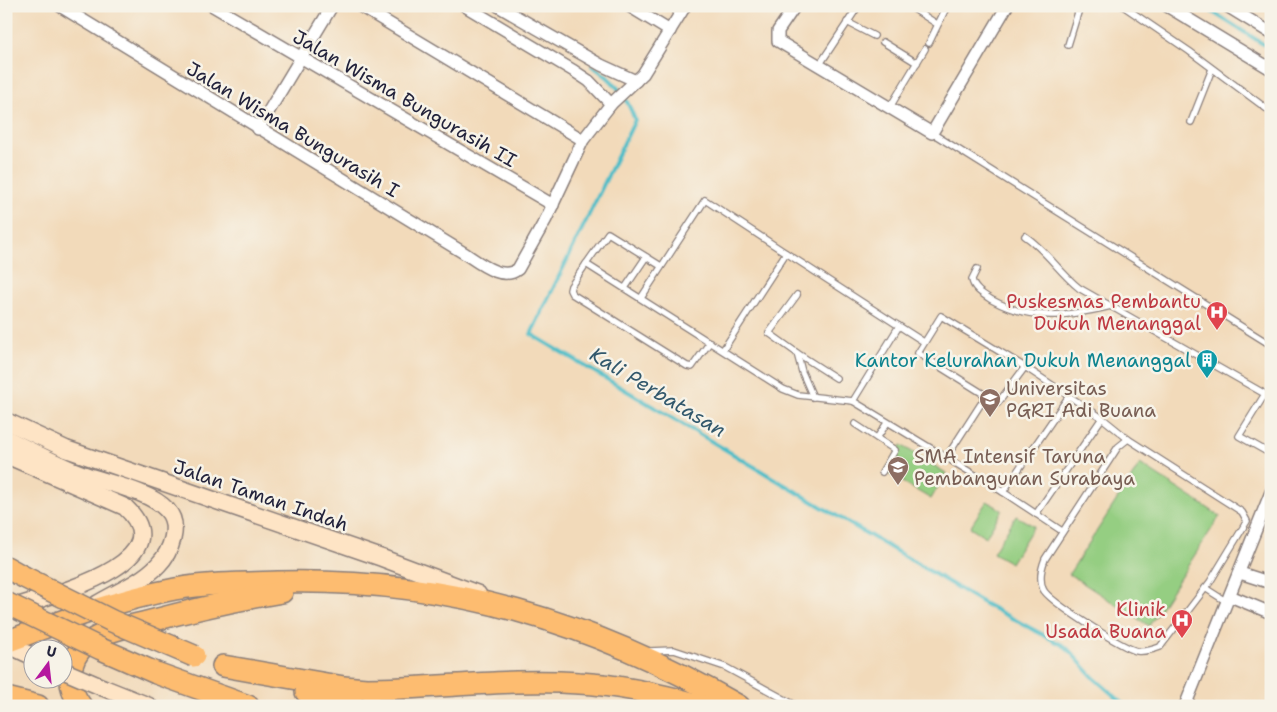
<svg xmlns="http://www.w3.org/2000/svg" width="1277" height="712" viewBox="0 0 1277 712" font-family="'Shantell Sans',sans-serif">
<rect width="100%" height="100%" fill="#f7f3e8"/>
<filter id="ink" filterUnits="userSpaceOnUse"><feTurbulence type="fractalNoise" baseFrequency=".02" numOctaves="2"/><feDisplacementMap in="SourceGraphic" scale="10" xChannelSelector="R" yChannelSelector="G"/><feConvolveMatrix kernelMatrix="1 2 1 2 8 2 1 2 1" color-interpolation-filters="sRGB"/></filter>
<filter id="wash" filterUnits="userSpaceOnUse"><feTurbulence type="fractalNoise" baseFrequency=".0096" numOctaves="4" result="noise"/><feDisplacementMap in="SourceGraphic" scale="20" xChannelSelector="R" yChannelSelector="G"/><feGaussianBlur stdDeviation="1.12" result="paint"/><feColorMatrix in="noise" values="0 0 0 0 0 0 0 0 0 0 0 0 0 0 0 0 0 1.4 0 .05"/><feComposite in="paint" operator="in"/></filter>
<g filter="url(#wash)">
<rect width="100%" height="100%" fill="#f2daba"/>
<g fill="#95ce82" stroke="#5c785e">
<polygon points="901,445 946,473 931,499 885,472"/>
<polygon points="1140,464 1220,516 1149,626 1069,574"/>
<polygon points="987,501 1002,510 986,537 970,527"/>
<polygon points="1016,516 1034,526 1011,563 993,553"/>
</g>
<g fill="none" stroke-linecap="round" stroke-linejoin="round">
<g stroke="#50bdc7" stroke-width="4">
<polyline points="1203,6 1271,49"/>
<path d="M592 66C614 79 627 97 635 120L531 334 985 604 1066 647 1094 678 1126 706"/>
</g>
</g>
</g>
<g filter="url(#ink)">
<g fill="none" stroke-linecap="round" stroke-linejoin="round">
<g stroke="#8a7e7a" stroke-width="8">
<g id="lane">
<polyline points="909,6 937,24"/>
<polyline points="1123,6 1189,51 1271,112"/>
<polyline points="847,22 874,36"/>
<polyline points="883,42 917,63"/>
<polyline points="929,43 947,6"/>
<polyline points="1068,45 1080,6"/>
<polyline points="820,64 857,8"/>
<polyline points="890,107 925,49"/>
<polyline points="1191,122 1212,69"/>
<polyline points="932,133 1271,345"/>
<path d="M1025 236C1046 250 1059 272 1079 288L1265 394 1239 436 1271 454"/>
<polyline points="586,264 608,233 661,266"/>
<path d="M977 269 972 279C973 289 984 295 992 300 1032 322 1069 316 1111 306"/>
<polyline points="625,288 646,257"/>
<polyline points="797,295 769,333 797,353 802,372 813,397"/>
<polyline points="641,298 705,200 786,253"/>
<polygon points="941,316 1025,367 998,403 918,353"/>
<polyline points="899,326 924,342"/>
<polyline points="710,342 692,367 687,366 572,294 570,290 571,286 586,264 783,389 798,395 853,401 1003,492 1062,531"/>
<polyline points="723,350 786,253 899,326 853,401"/>
<polyline points="797,353 836,378"/>
<polyline points="1025,367 1102,418"/>
<polyline points="855,424 895,450 882,472"/>
<polyline points="877,438 887,423"/>
<path d="M1128 439 1242 512 1247 521 1210 582 1160 647C1152 650 1145 652 1137 651 1123 648 1048 601 1043 589 1039 579 1041 569 1045 559L1118 447Z"/>
<polyline points="946,458 986,396"/>
<polyline points="1003,492 1069,396"/>
<polyline points="1036,514 1102,418 1128,439"/>
<polyline points="1205,588 1227,602"/>
<polyline points="649,651 674,650 725,667 797,706"/>
</g>
</g>
<g stroke="#8a7e7a" stroke-width="14">
<g id="street">
<path d="M60 6 464 253C478 262 502 282 518 269L546 219 583 140 611 104 643 74 685 6"/>
<polyline points="213,6 553,205"/>
<polyline points="360,6 583,140"/>
<polyline points="465,6 574,71 589,81 611,104"/>
<polyline points="498,6 601,65 636,81"/>
<polyline points="629,6 670,31"/>
<polyline points="795,6 778,31 778,41 932,133 1007,6"/>
<polyline points="1167,6 1271,69"/>
<polyline points="1227,6 1271,33"/>
<polyline points="258,129 332,6"/>
<polyline points="1240,573 1271,583"/>
<polyline points="1230,596 1271,613"/>
<polyline points="1185,706 1271,492"/>
</g>
</g>
<g stroke="#8a7e7a" stroke-width="19">
<g id="secondary">
<polyline points="6,421 66,449 382,558 478,594"/>
<path d="M6 438C31 451 56 464 82 474 106 483 150 491 167 510 181 525 171 552 158 565 142 582 117 592 97 604"/>
<path d="M6 455 125 507C187 564 43 597 8 609"/>
<polyline points="6,644 32,656"/>
<polyline points="104,688 149,706"/>
</g>
</g>
<g stroke="#8a7e7a" stroke-width="24">
<g id="highway">
<polyline points="6,567 22,576"/>
<path d="M6 642C61 621 117 600 175 589 209 583 244 583 278 582 449 578 591 621 739 706"/>
<path d="M223 666 344 687 366 689C437 689 509 678 579 683 621 685 663 695 703 706"/>
<polyline points="156,673 248,706"/>
<polyline points="306,692 353,706"/>
<polyline points="6,698 38,706"/>
<path d="M81 706C66 687 67 660 86 644 103 631 127 627 147 622 191 610 236 600 282 592"/>
</g>
</g>
<use href="#lane" stroke="#fff" stroke-width="5.5"/>
<use href="#street" stroke="#fff" stroke-width="11"/>
<use href="#secondary" stroke="#fee4c5" stroke-width="16"/>
<use href="#highway" stroke="#fdbc6f" stroke-width="21"/>
<g stroke="#8a7e7a" stroke-width="19" stroke-linecap="butt">
<polyline id="secondary-bridge" points="62,670 104,688"/>
</g>
<g stroke="#8a7e7a" stroke-width="24" stroke-linecap="butt">
<g id="highway-bridge">
<polyline points="22,576 112,621 194,656"/>
<polyline points="6,603 101,649 156,673"/>
</g>
</g>
<use href="#secondary-bridge" stroke="#fee4c5" stroke-width="16"/>
<use href="#highway-bridge" stroke="#fdbc6f" stroke-width="21"/>
</g>
</g>
<defs>
<g id="hospital-pin" transform="scale(1.125)"><path d="M0 17L-7.5 6A9.5 9.5 0 1 1 7.5 6Z" fill="#e0444e" stroke="#f7f3e8"/><path d="M-5-5h3v3.5h4V-5h3V5h-3V1.5h-4V5h-3Z" fill="#fff"/></g>
<g id="building-pin" transform="scale(1.125)"><path d="M0 17L-7.5 6A9.5 9.5 0 1 1 7.5 6Z" fill="#0f9aa8" stroke="#f7f3e8"/><path d="M-4-6H4V6H1V3H-1V6H-4ZM-2.5-4.3h1.7v1.8h-1.7ZM.8-4.3h1.7v1.8H.8ZM-2.5-1h1.7V.8h-1.7ZM.8-1h1.7V.8H.8Z" fill="#fff"/></g>
<g id="university-pin" transform="scale(1.125)"><path d="M0 17L-7.5 6A9.5 9.5 0 1 1 7.5 6Z" fill="#8d6e63" stroke="#f7f3e8"/><path d="M0-5L7-2L0 1L-7-2ZM-4 1L0 2.5L4 1V4Q0 6-4 4Z" fill="#fff"/></g>
<g id="school-pin" transform="scale(1.125)"><path d="M0 17L-7.5 6A9.5 9.5 0 1 1 7.5 6Z" fill="#8d6e63" stroke="#f7f3e8"/><path d="M0-5L7-2L0 1L-7-2ZM-4 1L0 2.5L4 1V4Q0 6-4 4Z" fill="#fff"/></g>
</defs>
<g fill-rule="evenodd">
<use href="#hospital-pin" x="1217" y="312"/>
<use href="#building-pin" x="1207" y="360"/>
<use href="#university-pin" x="990" y="399"/>
<use href="#school-pin" x="898" y="467"/>
<use href="#hospital-pin" x="1182" y="620"/>
</g>
<g text-anchor="middle" stroke-width="5" stroke-linejoin="round" paint-order="stroke">
<g font-size="19" fill="#22223b" stroke="#f7f3e8">
<text transform="translate(405 98) rotate(30)" y="7">Jalan Wisma Bungurasih II</text>
<text transform="translate(293 129) rotate(31)" y="7">Jalan Wisma Bungurasih I</text>
<text transform="translate(261 495) rotate(19)" y="7">Jalan Taman Indah</text>
</g>
<g font-size="19" fill="#be3a42" stroke="#f7f3e8" text-anchor="end">
<text x="1201" y="308">Puskesmas Pembantu<tspan x="1201" dy="22">Dukuh Menanggal</tspan></text>
<text x="1166" y="616">Klinik<tspan x="1166" dy="22">Usada Buana</tspan></text>
</g>
<g font-size="19" fill="#0d838f" stroke="#f7f3e8" text-anchor="end">
<text x="1191" y="367">Kantor Kelurahan Dukuh Menanggal</text>
</g>
<g font-size="19" fill="#785e54" stroke="#f7f3e8" text-anchor="start">
<text x="1006" y="395">Universitas<tspan x="1006" dy="22">PGRI Adi Buana</tspan></text>
<text x="914" y="463">SMA Intensif Taruna<tspan x="914" dy="22">Pembangunan Surabaya</tspan></text>
</g>
<g font-size="20" font-style="italic" fill="#32586c" stroke="#f7f3e8">
<text transform="translate(658 392) rotate(31)" y="7">Kali Perbatasan</text>
</g>
</g>
<rect width="1277" height="712" fill="none" stroke="#f7f3e8" stroke-width="25"/>
<g transform="translate(48 664) rotate(15)"><circle r="24" fill="#f7f3e8" stroke="#a29fa3"/>
<path d="M0-4L9 19L0 12L-9 19Z" fill="#b5179e"/>
<text y="-8" font-size="14" font-weight="bold" text-anchor="middle" fill="#22223b">U</text>
</g>
</svg>
